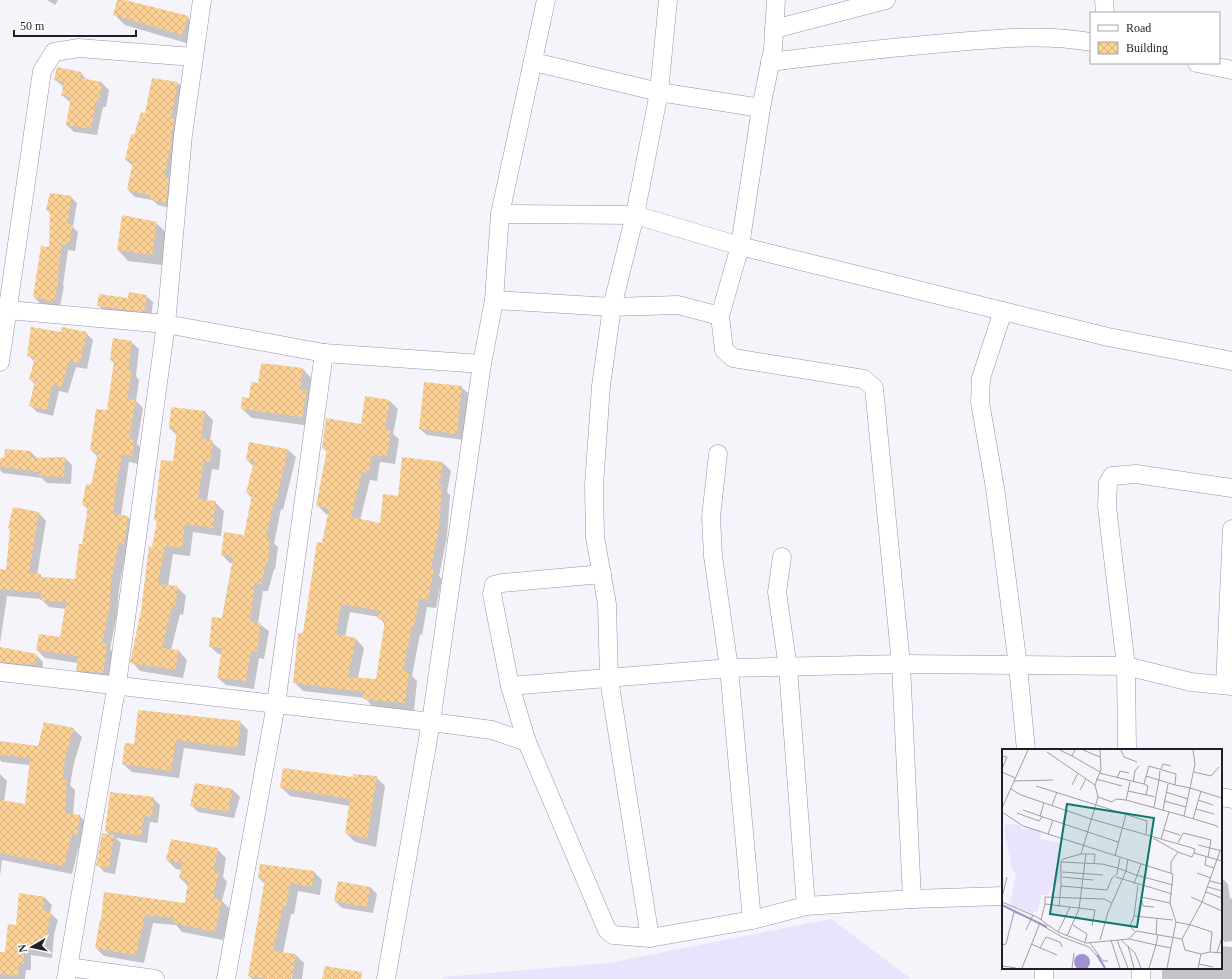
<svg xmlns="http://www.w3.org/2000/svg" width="1232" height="979" viewBox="0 0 1232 979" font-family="Georgia,serif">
<defs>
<pattern id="building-cross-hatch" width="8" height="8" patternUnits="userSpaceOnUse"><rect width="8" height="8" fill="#fcd195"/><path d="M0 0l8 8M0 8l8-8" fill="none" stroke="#d8b381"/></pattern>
</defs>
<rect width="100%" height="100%" fill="#f5f4fb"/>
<polygon fill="#e9e3fd" points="831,919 911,979 443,979 443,977 608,963"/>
<g fill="#0003" fill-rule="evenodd">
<polygon points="47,0 58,0 55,5"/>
<polygon points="118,0 188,18 199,29 193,45 125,25 114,14"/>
<polygon points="81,73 87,80 102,83 109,90 106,107 103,107 97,135 74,132 67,125 71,103 62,95 64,87 55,80"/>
<polygon points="178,83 184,90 173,209 158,205 152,200 135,197 128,190 133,166 126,160 146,114"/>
<polygon points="71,197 77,203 73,227 78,232 75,251 68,250 63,285 64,286 60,307 40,303 34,297 50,248 51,214 47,210"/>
<polygon points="123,216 156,223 167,233 162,265 128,261 118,250"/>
<polygon points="146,296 153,302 151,318 105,312 98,305"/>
<polygon points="86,333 93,340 87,369 76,367 68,393 59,391 53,416 37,412 30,405 35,385 31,380 35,362 28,355"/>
<polygon points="131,342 139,349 136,376 139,380 136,401 143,408 137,444 142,449 139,464 129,462 121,516 128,517 136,525 126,551 119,589 117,614 110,649 114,653 110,681 85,678 77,670 78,663 45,658 37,650 61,638 66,609 49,607 41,599 7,596 0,643 0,570 7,571 11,530 9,528 39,513 46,521 37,575 43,578 76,580 89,510 83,505 92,486 98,457 91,450 108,411 115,364 111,360"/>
<polygon points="303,369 312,379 311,426 252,418 242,409 258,384"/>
<polygon points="461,387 468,393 464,440 427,435 420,429"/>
<path d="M390 401 398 409 393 434 399 439 395 464 380 462 377 481 370 480 360 520 381 524 399 497 443 463 451 471 447 492 450 495 447 537 439 576 442 579 436 608 427 607 422 635 420 634 412 676 417 681 414 711 373 707 365 698 303 691 295 683 329 515 326 514 318 506 327 452 323 448 362 425ZM350 612 379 617 385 625 377 680 358 678 364 648 356 639 345 637Z"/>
<polygon points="172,408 205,412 213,420 210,441 221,450 219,470 212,469 207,501 215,502 224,511 221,536 193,532 190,556 173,554 168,586 177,587 186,596 183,615 180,614 171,650 179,651 187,660 183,678 140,671 132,662 158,523 155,520 174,462 177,436 170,428"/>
<polygon points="250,444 288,450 296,457 283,510 281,509 274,544 278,547 275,570 274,569 268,591 263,591 258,623 269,631 264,659 259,658 254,689 226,685 218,678 222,654 218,654 210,646 222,619 233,563 230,563 222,555 245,536 252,498 247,493 254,467 247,460"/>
<polygon points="31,452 38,459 65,458 72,465 71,484 47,483 42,478 3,473 0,470 0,459"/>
<polygon points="0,648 36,655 43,662 42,672 0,670"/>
<polygon points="240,722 248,730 245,756 184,748 179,778 132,772 123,764 134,745"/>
<polygon points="73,729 82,737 74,763 70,785 75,790 73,815 80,816 88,824 86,843 80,842 72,874 2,860 0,876 0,774 7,781 4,802 26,805 30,765 2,762 0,760 0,742 39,748"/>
<polygon points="376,777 385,786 376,847 355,842 346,833 350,806 290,796 281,787 354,778"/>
<polygon points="233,790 240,797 234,818 198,812 191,805"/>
<polygon points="153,798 160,805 158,823 150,822 147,843 116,838 121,843 115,874 104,872 98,865 111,836 106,831"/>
<polygon points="217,849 226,858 223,877 227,882 222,901 230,909 223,940 182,932 176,925 153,923 144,963 104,956 96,948 101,921 185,904 188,886 180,878 182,870 176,869 167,860"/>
<polygon points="261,865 314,872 322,880 320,895 298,891 294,914 291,914 283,953 296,955 304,963 302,979 252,979 249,976 265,884 259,878"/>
<polygon points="1221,877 1228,884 1230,899 1232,898 1232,941 1225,942 1221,938"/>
<polygon points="370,887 377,894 373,913 342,908 335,901"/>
<polygon points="45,898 52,905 50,913 58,920 54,934 52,958 31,955 31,970 26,970 25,979 0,979 0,953 6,953 16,926"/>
<polygon points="1221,946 1232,947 1232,979 1162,979 1162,968 1221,968"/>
</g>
<g fill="url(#building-cross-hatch)" fill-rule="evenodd">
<polygon points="117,0 125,0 189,16 182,35 113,15"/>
<polygon points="57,67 81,72 80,78 102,82 99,101 96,100 91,129 66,125 71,97 61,96 64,82 54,80"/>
<polygon points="152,78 178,82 171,118 175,119 170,141 172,141 164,177 169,178 166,203 150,199 150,195 127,190 133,161 125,160 131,134 134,135 141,112 145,113"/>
<polygon points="50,193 72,196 67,224 73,225 69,245 62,244 57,279 59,279 54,302 33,297 41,246 49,247 50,211 46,210"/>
<polygon points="122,215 157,222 152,255 117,250"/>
<polygon points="129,292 147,295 144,312 97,306 99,294 128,298"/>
<polygon points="31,327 61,332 62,327 87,332 80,363 69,361 61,387 52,385 47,410 29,406 35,382 29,380 35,357 27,356"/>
<polygon points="113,338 132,341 128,370 132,371 127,399 136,400 129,439 134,440 132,456 122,455 116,487 113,514 128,516 124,544 119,543 111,581 110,605 102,643 107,644 103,673 76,670 78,656 36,650 39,634 60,637 66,602 40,600 42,593 0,589 0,569 6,570 10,529 8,528 13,507 39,512 29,573 41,574 41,577 75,579 79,544 82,544 88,506 82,505 86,484 91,485 98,452 90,450 96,409 107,410 114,361 110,360"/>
<polygon points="261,363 303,368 300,389 307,390 302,417 241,409 242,397 249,398 251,382 258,383"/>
<polygon points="424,382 462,386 457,434 419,429"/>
<path d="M365 396 390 400 385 429 391 430 387 456 372 455 368 473 362 472 351 517 380 523 383 494 398 496 402 457 443 462 439 485H442L439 528 431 569H434L428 600 419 599 414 627 412 626 403 671 409 672 405 703 363 699 364 692 293 683 298 633H303L317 542 322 543 329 509 316 506 327 449 322 448 326 418 361 424ZM341 604 379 611 378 619 385 620 376 679 348 677 356 638 336 634Z"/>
<polygon points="171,407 205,411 201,438 213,440 210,462 204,461 198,499 216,501 213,528 185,524 182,548 165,546 158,584 178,586 175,607 172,606 162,648 179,650 175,670 130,663 141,611 149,546 152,547 157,521 154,520 161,460 173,461 177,430 169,429"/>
<polygon points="249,442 288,449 276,503 274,502 266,538 270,538 268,563 266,562 261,584 255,583 250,621 261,623 257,652 251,651 246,681 217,678 222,648 209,647 212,617 222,618 233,557 221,555 224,532 244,535 252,495 246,493 254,462 246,460"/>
<polygon points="5,449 31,451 30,458 65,457 64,477 39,476 39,472 0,467 0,458 4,458"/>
<polygon points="0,647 37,654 35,665 0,662"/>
<polygon points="138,710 241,721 237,748 176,740 171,771 122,764 125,743 134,744"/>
<polygon points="44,722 74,728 66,754 62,780 67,780 65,813 80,815 77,835 72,834 64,866 0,853 0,800 25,804 30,758 0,755 0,741 38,746"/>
<polygon points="283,768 353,777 353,774 377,776 367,839 345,833 350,799 280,788"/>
<polygon points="195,783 233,789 228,812 190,806"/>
<polygon points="110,792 154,797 152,817 144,816 141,836 105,831"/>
<polygon points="102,833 114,835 109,868 96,866"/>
<polygon points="171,839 218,848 214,871 219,872 213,898 222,900 215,932 173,923 173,918 145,915 136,955 95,948 100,920 101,920 104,892 185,903 188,880 179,878 182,863 166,860"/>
<polygon points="260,864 314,871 312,887 290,883 286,906 283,906 273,951 296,954 292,979 267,979 248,976 265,879 258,878"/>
<polygon points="338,881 370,887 367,907 334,901"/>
<polygon points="19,893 46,897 42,910 51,912 48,927 45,951 24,949 24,964 19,964 18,976 0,974 0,952 5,952 8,924 16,925"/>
<polygon points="325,966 362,972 361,979 322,979"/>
</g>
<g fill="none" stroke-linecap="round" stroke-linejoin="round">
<g stroke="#9991b2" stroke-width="19">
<g id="street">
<polyline points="1104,0 1105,13"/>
<polyline points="774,29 886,0"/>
<polyline points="534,62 659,92 761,108"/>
<path d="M770 62C833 54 895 47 958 42 1003 38 1046 34 1091 42"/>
<polyline points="1197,63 1232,70"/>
<polyline points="500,214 635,215 740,246 1108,337 1232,361"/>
<polyline points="494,300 612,307 678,305 720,316 724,350 733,358 864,379 874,388 901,664 912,899 806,906 752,920 650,938 609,679 607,604 595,537 594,485 601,386 612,307 635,215 659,92 668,0"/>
<polyline points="8,310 166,324 324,353 482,364"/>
<polyline points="1003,311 981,378 980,402 995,488 1018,666 1026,750"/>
<polyline points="720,316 740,246 761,108 773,49 776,0"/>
<polyline points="0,362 42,71 54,52 79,48 193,57"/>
<polyline points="718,454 711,517 713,556 729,668 752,920"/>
<polyline points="782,557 777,592 788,668 806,906"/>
<polyline points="0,672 431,722 492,730 527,742 510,686 729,668 901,664 1126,666 1191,682 1232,686"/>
<polyline points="1225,685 1232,529"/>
<polyline points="510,686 492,594 494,585 502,583 602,574"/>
<polyline points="527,742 607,930 613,935 650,938"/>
<polyline points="1127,750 1126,666 1107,507 1108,483 1112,476 1136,474 1232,488"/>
<polyline points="1221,797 1232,799"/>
<polyline points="912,899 1003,896"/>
<polyline points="68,967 155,979"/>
<polyline points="66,979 117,684 166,324 183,135 202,0"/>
<polyline points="226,979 276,704 324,353"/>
<polyline points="386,979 431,722 482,364 494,300 500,214 546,0"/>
<polyline points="1044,979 1044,968"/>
<polyline points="1141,979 1141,968"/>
</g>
</g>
<use href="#street" stroke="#fff" stroke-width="18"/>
</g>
<g transform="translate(1002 749)">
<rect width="220" height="220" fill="#f5f4fb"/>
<path d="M4 75 18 76 20 80H38L39 90 59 94V130L47 141 46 146H40L35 163 32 162 31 165 8 156 14 124 10 121 2 80Z" fill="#e9e3fd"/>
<path d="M16 80 17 99H7L4 81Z" fill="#e9e3fd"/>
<path d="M72 213a8 8 0 1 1 16 0a8 8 0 1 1-16 0Z" fill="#a090ce"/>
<path fill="none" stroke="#a090ce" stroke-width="2" d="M0 156 45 178M95 206 103 219"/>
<path fill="none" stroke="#a09ea8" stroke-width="1" d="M58 1 70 7 73 1M81 1 98 8M119 1 122 8 135 13M191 1 193 15 188 39 220 49M45 3 93 36M0 7 5 8 0 20M70 7 98 23M159 20 161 15 169 17M0 23 13 29M192 23 209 27 217 18M97 24 142 35 146 37 144 46M144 27 157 31 158 22M115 29 118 22 127 24M94 30 120 37M12 32 51 31M131 33 133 22 137 17M70 36 76 24M34 37 145 72 144 85M9 40 19 46 89 70 187 98 193 100 192 104 220 112M78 41 84 30M126 42 154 48 152 58M164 43 186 50M154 47 157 31 173 36M96 48 110 53 114 50 124 51 128 33M124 51 182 67 188 39 173 36 174 25 147 17 142 35M196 51 211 56M162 52 184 58M42 54 38 67 116 93M50 56 55 43M0 59 26 1M194 60 212 65M21 61 38 67M161 61 166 35M0 63 21 77 171 125 168 154 174 173 165 219M15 64 37 72 40 68M182 67 215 77 216 79M191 70 199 42M61 75 65 61M162 81 178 86M46 85 51 71M151 89 176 103 190 108 192 104M159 90 167 63M176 94 181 84 209 91 206 108M196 96 220 102M84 105H93L92 114M113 107 124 65M204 108 203 116 212 119M118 109 116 119 115 125 110 129 105 141 59 137V113L100 115 116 119 134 126 171 136M59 113 61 110 79 105M60 123 101 126M169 124V113L176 103M195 124 209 129M60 128 91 131M114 128 170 145M208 132 220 135M132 135 139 115M206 138 220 142M204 143 220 149M0 148 5 128M189 148 200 153M0 153 35 168 56 183 84 194 127 190 134 182 180 190M200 153 220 162M57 158 59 137M152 158 141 157 139 148 168 154M31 166 29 170 60 188 87 198 95 207M132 167 136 136M74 168 91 172M39 171 43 155M174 173 189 176M71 176 85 185 83 193M189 176 210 183 208 203 199 205M90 177 93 161 43 155V148L102 150 110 154M132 182 128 177 132 167 171 171M56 183 68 158M154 186 155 169M156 186 154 196 169 199M65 187 77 160 84 105H79L96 48 93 36 99 20 98 1M127 190 154 196 147 219M98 191 106 163 124 122 126 110M109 191 118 219M115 191 126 219M119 191 133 204 139 219M88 194 101 212H106M29 195 55 206M0 196 4 195 12 163 29 170 24 181M126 197 132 219M38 199 44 188 58 193 60 198M208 203 220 204M215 203 220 188M197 215 211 218M0 217 14 219M20 219 38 174M70 219 72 204M196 219 199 205 183 201 180 190 200 153 218 102"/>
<path fill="#0f766e" fill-opacity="0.15" stroke="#0f766e" stroke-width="2" d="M65 55 152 69 135 178 48 165Z"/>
<rect width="220" height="220" fill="none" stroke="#211e2b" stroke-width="2"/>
</g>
<rect x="1090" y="12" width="130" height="52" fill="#ffffff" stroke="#a6a5aa"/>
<rect x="1098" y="25" width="20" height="6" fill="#ffffff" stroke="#a6a5aa"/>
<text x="1126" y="32" font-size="12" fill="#211e2b">Road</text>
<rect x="1098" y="42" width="20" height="12" fill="url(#building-cross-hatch)" stroke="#a6a5aa"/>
<text x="1126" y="52" font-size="12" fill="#211e2b">Building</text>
<g transform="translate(32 947) rotate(261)" stroke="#ffffff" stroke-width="3" paint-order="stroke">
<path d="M0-3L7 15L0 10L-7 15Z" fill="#211e2b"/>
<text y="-6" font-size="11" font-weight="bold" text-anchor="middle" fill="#211e2b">N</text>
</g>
<path d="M14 30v6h122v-6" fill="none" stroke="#211e2b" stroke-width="2"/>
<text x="20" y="30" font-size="12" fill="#211e2b" stroke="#ffffff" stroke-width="3" paint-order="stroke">50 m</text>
</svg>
